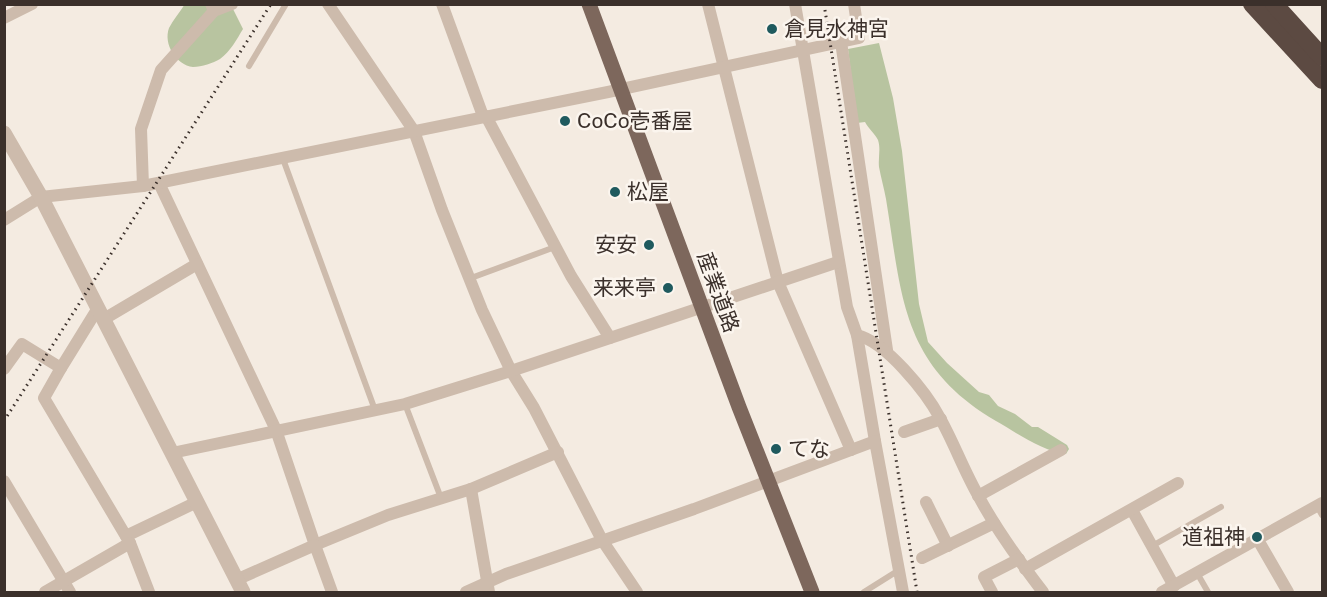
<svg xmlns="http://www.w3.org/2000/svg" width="1327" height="597" viewBox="0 0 1327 597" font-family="'Public Sans','Noto Sans JP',sans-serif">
<rect width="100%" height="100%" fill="#f4ebe1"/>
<g fill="#b8c4a0">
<path d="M185 4 231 5 243 29C237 39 230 52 220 59 213 63 202 67 193 67 176 65 163 44 169 28 173 20 180 12 185 4Z"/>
<path d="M879 43 893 98 902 151 919 304 928 342 947 363 979 392 989 395 998 406 1015 414 1032 427H1038L1067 445 1069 449 1066 454C1042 451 1017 433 996 421 901 365 902 296 886 199 884 188 881 178 879 167 878 158 881 149 878 140 875 134 868 128 865 122L857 123 848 49Z"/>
</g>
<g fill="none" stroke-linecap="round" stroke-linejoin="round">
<g stroke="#cdbbac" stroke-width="6">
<polyline points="249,66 286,4"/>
<polyline points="283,159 375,410"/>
<polyline points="471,278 555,247"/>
<polyline points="405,404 441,498"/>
<polyline points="1317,506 1322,515"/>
<polyline points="1152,546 1221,507"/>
<polyline points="1197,573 1208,592"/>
<polyline points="864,592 899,570"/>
</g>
<g stroke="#cdbbac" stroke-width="12">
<polyline points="328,4 414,131 442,210 482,310 511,371 534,408 602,540 637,592"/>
<polyline points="442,4 483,116"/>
<polyline points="708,4 778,282 851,450"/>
<polyline points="795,4 847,307 857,335 875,441"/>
<polyline points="214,11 232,4"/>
<polyline points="4,18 32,4"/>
<polyline points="841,42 887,350"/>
<polyline points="486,116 571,276 610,338"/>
<polyline points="159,183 276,430 315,545 388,515 471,489 558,452"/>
<polyline points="143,186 141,129 161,70 214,11 211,4"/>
<polyline points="4,220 41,197 143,186 608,92 859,38 854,4"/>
<polyline points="104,319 197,264"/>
<path d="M857 335C886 342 926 392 940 418 954 443 964 471 979 497 997 531 1020 562 1043 592"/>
<polyline points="61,368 44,398 130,543 149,592"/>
<polyline points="4,369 22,344 61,368 98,308"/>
<polyline points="904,432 941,419"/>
<polyline points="172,453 405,404 511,371 838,262"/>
<polyline points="4,481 70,592"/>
<polyline points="471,489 489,592"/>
<polyline points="978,496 1061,450"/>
<polyline points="926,502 948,546"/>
<polyline points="1132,510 1174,586"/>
<polyline points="126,536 197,502"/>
<polyline points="1258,540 1288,592"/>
<polyline points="922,558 994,523"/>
<polyline points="1025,569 1178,483"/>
<polyline points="236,580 315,545 332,592"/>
<polyline points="45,592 130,543"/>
<polyline points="466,592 506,574 694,509 875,441 903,592"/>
<polyline points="992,592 984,577 1019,559"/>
<polyline points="1162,592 1322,503"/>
</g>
<polyline stroke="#cdbbac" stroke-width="15" points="4,133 41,197 243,592"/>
<polyline stroke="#7d675c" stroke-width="15" points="589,4 739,407 812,592"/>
<g stroke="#5c4a42" stroke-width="18">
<polyline points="1252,4 1322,80"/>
<polyline points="1274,4 1322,57"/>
</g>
<g stroke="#3b302b" stroke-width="3" stroke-dasharray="1.5 4.5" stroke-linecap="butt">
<polyline points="824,4 917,592"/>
<polyline points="4,421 271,4"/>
</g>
</g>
<g fill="#1f5a5e" stroke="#fbf5ee" stroke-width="2">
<circle cx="772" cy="29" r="6"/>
<circle cx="565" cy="121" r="6"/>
<circle cx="615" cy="192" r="6"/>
<circle cx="649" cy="245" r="6"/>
<circle cx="668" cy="288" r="6"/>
<circle cx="776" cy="449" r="6"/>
<circle cx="1257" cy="537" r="6"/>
</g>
<g text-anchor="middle" stroke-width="5" stroke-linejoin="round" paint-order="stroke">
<g font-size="21" fill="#3b302b" stroke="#fbf5ee" text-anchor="start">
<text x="784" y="36">倉見水神宮</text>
<text x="577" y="128">CoCo壱番屋</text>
<text x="627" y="199">松屋</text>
<text x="637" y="252" text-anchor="end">安安</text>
<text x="656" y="295" text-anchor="end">来来亭</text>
<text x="788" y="456">てな</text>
<text x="1245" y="544" text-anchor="end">道祖神</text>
</g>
<g font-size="21" fill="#3b302b" stroke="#fbf5ee">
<text transform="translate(718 292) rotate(70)" y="7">産業道路</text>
</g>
</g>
<rect width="1327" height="597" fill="none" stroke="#3b302b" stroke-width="12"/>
</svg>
